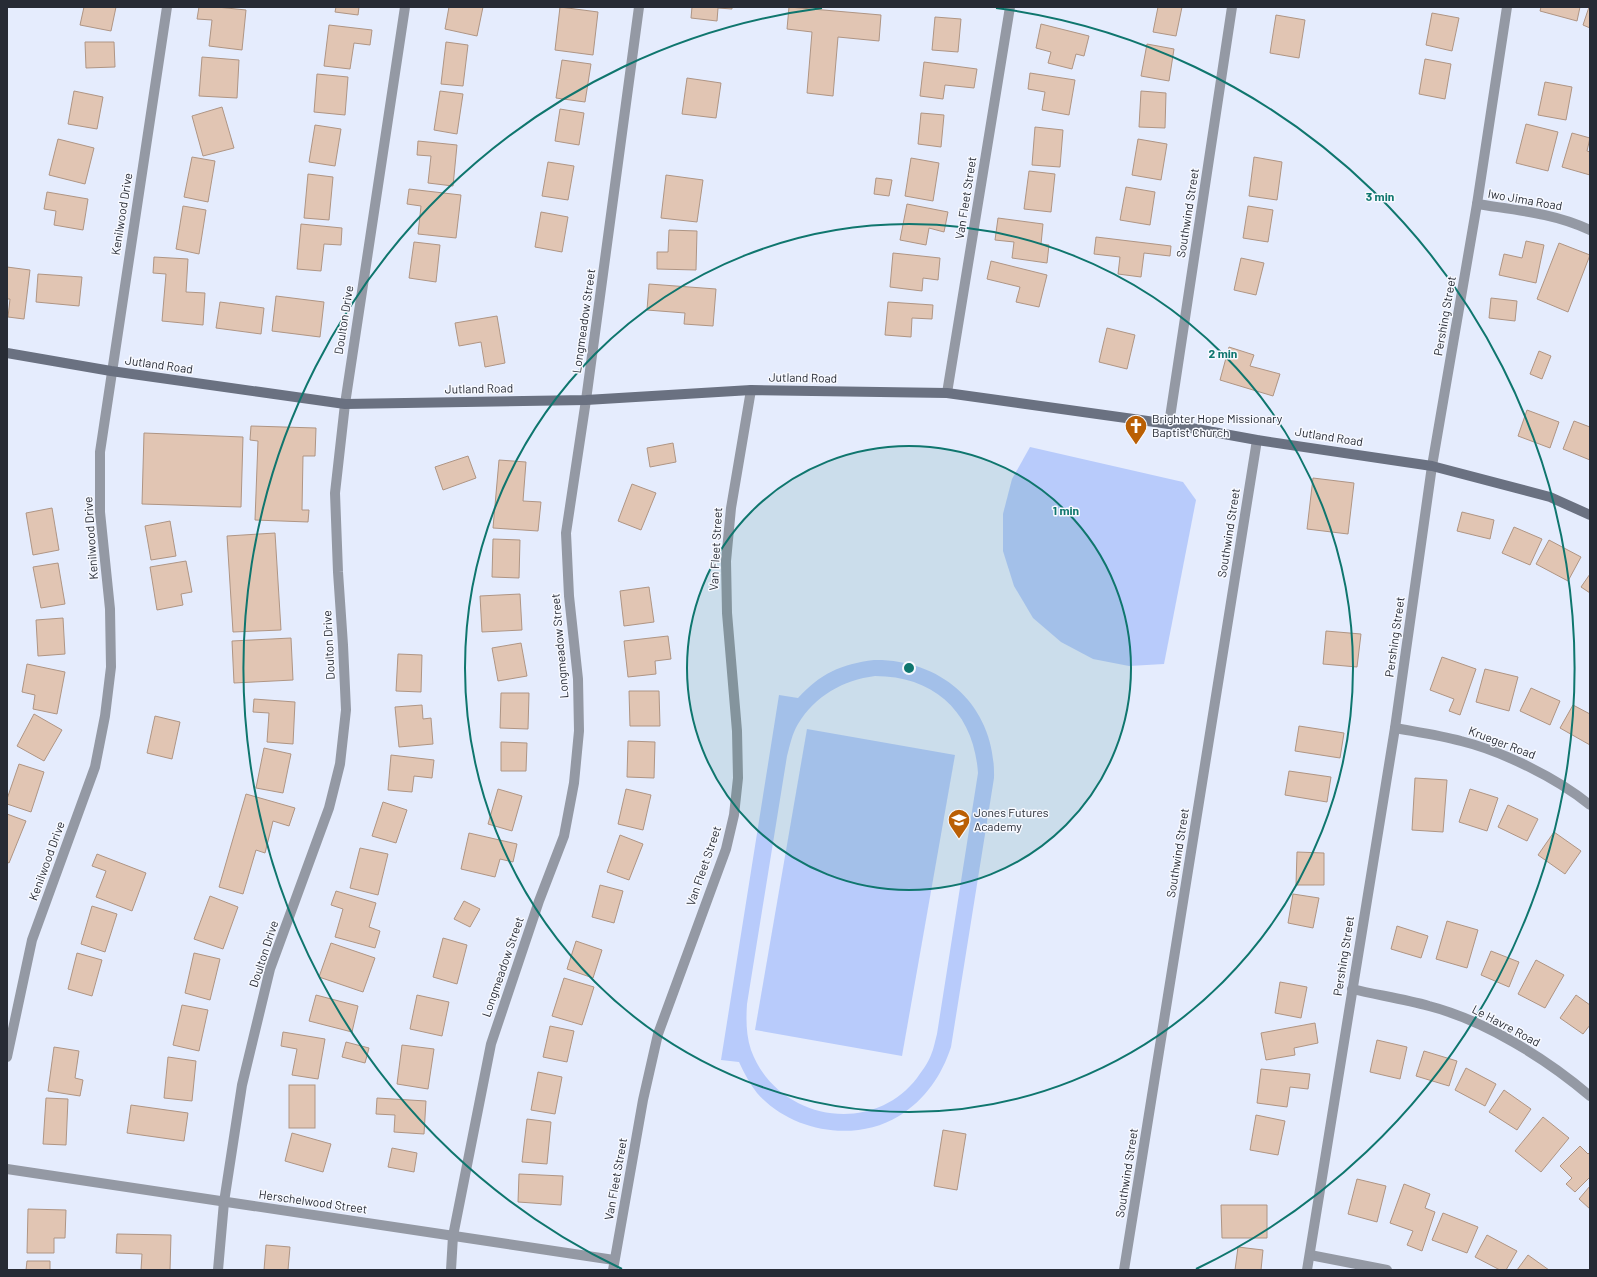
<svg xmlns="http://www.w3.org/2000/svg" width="1597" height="1277" viewBox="0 0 1597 1277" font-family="Barlow,sans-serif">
<rect width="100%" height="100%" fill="#e5ecfd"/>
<g fill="#b8cbfb" fill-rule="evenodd">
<polygon points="1030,447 1183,482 1196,500 1164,664 1129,666 1093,659 1061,642 1033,618 1014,586 1003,551 1003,514 1012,479"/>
<path d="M874 660C943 659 996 707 994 778L951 1047C942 1075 925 1100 899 1116 855 1143 791 1132 757 1093 750 1084 744 1073 739 1062L721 1060 779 695 798 698C820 674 841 664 874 660ZM875 676C935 676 974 713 978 773L937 1034C935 1041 934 1048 931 1055 928 1063 922 1071 917 1078 871 1138 776 1119 751 1050 746 1035 746 1019 747 1004L787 756C790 745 792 734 798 724 815 696 843 680 875 676Z"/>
<polygon points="807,729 955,755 902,1056 755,1030"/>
</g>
<g fill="#e1c5b3" stroke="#af9584">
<polygon points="84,7 116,7 111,31 80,25"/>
<polygon points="199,7 217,7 246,10 242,50 209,46 212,20 197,19"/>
<polygon points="336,7 359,7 358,15 335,12"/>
<polygon points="449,7 483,7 477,36 445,29"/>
<polygon points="560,7 598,12 593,55 555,50"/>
<polygon points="692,7 732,7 732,9 718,8 717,21 691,18"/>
<polygon points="789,7 881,15 879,41 838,37 833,96 807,93 812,32 787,29"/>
<polygon points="1158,7 1182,7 1176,36 1153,32"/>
<polygon points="1541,7 1580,7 1577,21 1540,11"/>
<polygon points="1589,7 1590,7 1590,28 1583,25"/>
<polygon points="1432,13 1459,18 1452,51 1426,45"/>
<polygon points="1276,15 1305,20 1299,58 1270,53"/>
<polygon points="935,17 961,19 958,52 932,50"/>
<polygon points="1041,24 1089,36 1084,56 1076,54 1072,69 1048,63 1051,52 1036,48"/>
<polygon points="329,25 372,30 370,45 354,43 350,69 324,66"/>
<polygon points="85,42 114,42 115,67 86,68"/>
<polygon points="446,42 468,45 463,86 441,84"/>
<polygon points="1147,44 1174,49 1169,81 1141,76"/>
<polygon points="202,57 239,60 237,98 199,96"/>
<polygon points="1425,59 1451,64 1445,99 1419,94"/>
<polygon points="562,60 591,64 585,102 556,98"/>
<polygon points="924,62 977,69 974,88 945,85 943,99 920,96"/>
<polygon points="1030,73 1075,80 1069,115 1042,110 1045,92 1028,89"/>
<polygon points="317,74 348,77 345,115 314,112"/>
<polygon points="687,78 721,83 716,118 682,114"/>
<polygon points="1545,82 1572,87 1566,120 1538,115"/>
<polygon points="74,91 103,97 97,129 68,124"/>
<polygon points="440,91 463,94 457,134 434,130"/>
<polygon points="1141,91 1166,93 1165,128 1139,127"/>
<polygon points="222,107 234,148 203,156 192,116"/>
<polygon points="560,109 584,113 579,145 555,141"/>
<polygon points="921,113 944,115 941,147 918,144"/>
<polygon points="1526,124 1558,132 1548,171 1516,163"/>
<polygon points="315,125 341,129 335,166 309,162"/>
<polygon points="1035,127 1063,130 1060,167 1032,165"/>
<polygon points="1572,133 1590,138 1587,151 1590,152 1590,175 1562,167"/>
<polygon points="58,139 94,148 85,184 49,175"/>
<polygon points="1138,139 1167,144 1161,180 1132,175"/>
<polygon points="418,141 457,145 453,186 428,183 431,156 417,155"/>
<polygon points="192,157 215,161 208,202 184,197"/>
<polygon points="1254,157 1282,162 1277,200 1249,196"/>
<polygon points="911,158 939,163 933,201 905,196"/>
<polygon points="548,162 574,166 568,200 542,196"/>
<polygon points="1029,171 1055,174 1051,212 1024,209"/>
<polygon points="308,174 333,177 329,220 304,218"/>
<polygon points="666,175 703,180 697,222 661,218"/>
<polygon points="876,178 892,180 889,196 874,194"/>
<polygon points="1126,187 1155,192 1150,225 1120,220"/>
<polygon points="409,189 461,195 456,238 418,234 421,206 407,204"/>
<polygon points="47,192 88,199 83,230 54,225 56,211 44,209"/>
<polygon points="907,204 948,212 944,232 929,228 926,245 900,240"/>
<polygon points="183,206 206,210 199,254 176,249"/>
<polygon points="1248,206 1273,210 1268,242 1243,238"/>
<polygon points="541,212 568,217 562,252 535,247"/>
<polygon points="998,218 1043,224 1041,244 1049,245 1047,263 1012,258 1014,242 995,240"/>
<polygon points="301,224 342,228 341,245 324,244 321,271 297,269"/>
<polygon points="669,230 697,231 696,270 657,269 657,252 668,252"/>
<polygon points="1096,237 1171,246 1170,256 1144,253 1141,277 1118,274 1120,257 1094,254"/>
<polygon points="1526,241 1544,245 1536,283 1499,275 1504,254 1522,258"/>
<polygon points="414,242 440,245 436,282 409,278"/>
<polygon points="1559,243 1590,255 1568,312 1537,299"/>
<polygon points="893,253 940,258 938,280 923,278 922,291 890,287"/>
<polygon points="154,257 188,259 186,292 205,293 203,325 162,321 166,274 153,273"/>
<polygon points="1241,258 1264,263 1256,295 1234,290"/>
<polygon points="991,261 1047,275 1039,307 1016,302 1020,287 987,279"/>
<polygon points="7,267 30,270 24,319 8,317 10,299 7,299"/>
<polygon points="38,274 82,277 79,306 36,302"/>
<polygon points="649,284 716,289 713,326 684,324 685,313 647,310"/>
<polygon points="276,296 324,302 320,337 272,331"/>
<polygon points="1491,298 1517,301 1515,321 1489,318"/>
<polygon points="220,302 264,308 261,334 216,328"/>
<polygon points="888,302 933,305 932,319 912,318 911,337 885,335"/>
<polygon points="497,316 505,363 485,367 481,342 459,346 455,323"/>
<polygon points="1107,328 1135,335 1127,369 1099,362"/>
<polygon points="1229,347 1254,355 1250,366 1280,374 1273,396 1220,380"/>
<polygon points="1539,351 1551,356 1542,379 1530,374"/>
<polygon points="1527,410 1559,422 1550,448 1518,436"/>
<polygon points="1574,421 1590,427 1590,460 1563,449"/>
<polygon points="251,426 316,428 315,456 303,456 302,510 309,510 308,522 255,520 258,441 250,440"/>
<polygon points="144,433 243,437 241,507 142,504"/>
<polygon points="673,443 676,462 650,467 647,448"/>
<polygon points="468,456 476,478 443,490 435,467"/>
<polygon points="499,460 526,462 523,501 541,502 538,531 493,528"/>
<polygon points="1313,478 1354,483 1348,534 1307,529"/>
<polygon points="632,484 656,493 641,530 618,521"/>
<polygon points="52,508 59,550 33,555 26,513"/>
<polygon points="1462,512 1494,520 1490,539 1457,531"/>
<polygon points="170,521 176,556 151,560 145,526"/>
<polygon points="1514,527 1542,539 1530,565 1502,553"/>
<polygon points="275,533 281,630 233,632 227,536"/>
<polygon points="493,539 520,540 519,578 492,577"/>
<polygon points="1549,540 1581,557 1568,581 1536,564"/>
<polygon points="186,561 192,592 181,594 183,605 157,610 150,567"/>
<polygon points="58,563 65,604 41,608 33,567"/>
<polygon points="1590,574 1590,593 1581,587"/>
<polygon points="649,587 654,622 624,626 620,591"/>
<polygon points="520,594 522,630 482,632 480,596"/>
<polygon points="63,618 65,654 38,656 36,620"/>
<polygon points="1326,631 1361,634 1357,667 1323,664"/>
<polygon points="668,636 671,659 655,661 656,674 628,677 624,641"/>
<polygon points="291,638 293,680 234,683 232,641"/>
<polygon points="521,643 527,676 498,681 492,648"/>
<polygon points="398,654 422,655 421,692 396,691"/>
<polygon points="1442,657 1476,669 1460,715 1449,711 1454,699 1430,690"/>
<polygon points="27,664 65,672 57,714 33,709 35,695 22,692"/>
<polygon points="1485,669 1518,677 1509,711 1476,702"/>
<polygon points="1531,688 1560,701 1550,725 1520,711"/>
<polygon points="629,691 659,691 660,726 630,726"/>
<polygon points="501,693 529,693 528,729 500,728"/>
<polygon points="254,699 295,702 293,744 267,742 269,713 253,712"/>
<polygon points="422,705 423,719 431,718 433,744 399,747 395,707"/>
<polygon points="1573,705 1590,714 1590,745 1560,728"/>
<polygon points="34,714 62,730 44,761 17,746"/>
<polygon points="155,716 180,722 172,759 147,753"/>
<polygon points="1299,726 1344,733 1340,758 1295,751"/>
<polygon points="628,741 655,742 654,778 627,777"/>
<polygon points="501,742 527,743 526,771 501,771"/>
<polygon points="264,748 291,754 283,793 256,788"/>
<polygon points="391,755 434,760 432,778 414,776 412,792 388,790"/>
<polygon points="19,764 44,772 31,812 7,804 7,799"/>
<polygon points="1289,771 1331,777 1327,802 1285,795"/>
<polygon points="1415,778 1447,780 1443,832 1412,830"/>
<polygon points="498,789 522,796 512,831 488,824"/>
<polygon points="626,789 651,795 643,830 618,824"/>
<polygon points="1470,789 1498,798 1487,831 1459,822"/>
<polygon points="246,794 295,808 289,826 273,821 265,853 256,850 243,894 219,887"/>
<polygon points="383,802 407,810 396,843 372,836"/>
<polygon points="1508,805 1538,819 1527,841 1498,827"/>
<polygon points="7,814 26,821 9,863 7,862"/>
<polygon points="1554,832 1581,851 1565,874 1538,855"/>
<polygon points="469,833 517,844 513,862 500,859 495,877 461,869"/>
<polygon points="620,835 643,844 629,880 607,872"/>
<polygon points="360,848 388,854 378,895 350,888"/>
<polygon points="1297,852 1324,853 1324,885 1296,885"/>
<polygon points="97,854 146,873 132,911 96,897 106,871 92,866"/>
<polygon points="600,885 623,891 614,923 592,917"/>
<polygon points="336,891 376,903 369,927 380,931 375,948 335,937 343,909 331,905"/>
<polygon points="1293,894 1319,898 1313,928 1288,923"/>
<polygon points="210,896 238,907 223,949 194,939"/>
<polygon points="464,901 480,909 470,927 454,919"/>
<polygon points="92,906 117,914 105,952 81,944"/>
<polygon points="1447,921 1478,930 1467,968 1436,959"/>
<polygon points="1397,926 1428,936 1421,958 1391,949"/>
<polygon points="443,938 467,945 457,984 433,977"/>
<polygon points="576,941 602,950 593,978 567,969"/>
<polygon points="331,943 375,958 363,992 319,977"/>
<polygon points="1491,951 1519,962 1509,987 1481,975"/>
<polygon points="77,953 102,960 92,996 68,989"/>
<polygon points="194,953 220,959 210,1000 185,993"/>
<polygon points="1536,960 1564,975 1545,1008 1518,994"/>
<polygon points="564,978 594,987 582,1025 552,1016"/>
<polygon points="1280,982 1307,987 1301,1018 1275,1013"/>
<polygon points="316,995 358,1006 352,1032 309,1021"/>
<polygon points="417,995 449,1002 442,1036 410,1029"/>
<polygon points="1576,995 1590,1005 1590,1025 1583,1034 1560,1018"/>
<polygon points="182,1005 208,1010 199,1051 173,1045"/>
<polygon points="1315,1023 1318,1043 1294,1048 1295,1055 1266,1060 1261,1033"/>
<polygon points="550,1026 574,1031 567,1062 543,1057"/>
<polygon points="283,1032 325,1039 318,1079 292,1075 297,1049 281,1046"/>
<polygon points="1377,1040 1407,1047 1400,1079 1370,1072"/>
<polygon points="346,1042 369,1048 365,1063 342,1057"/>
<polygon points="402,1045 434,1049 428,1089 397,1084"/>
<polygon points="54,1047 79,1051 75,1078 83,1080 80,1096 48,1091"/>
<polygon points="1424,1051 1457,1061 1449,1086 1416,1076"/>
<polygon points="168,1057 196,1061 192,1101 164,1098"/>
<polygon points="1466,1068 1496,1084 1485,1106 1455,1090"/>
<polygon points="1261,1069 1310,1074 1308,1089 1290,1087 1287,1107 1257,1103"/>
<polygon points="538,1072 562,1077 555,1114 531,1110"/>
<rect x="289" y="1085" width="26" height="43"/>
<polygon points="1504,1090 1531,1109 1517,1130 1489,1112"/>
<polygon points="46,1098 68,1099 66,1145 43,1144"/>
<polygon points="377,1098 426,1101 424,1134 394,1132 395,1115 376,1114"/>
<polygon points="131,1105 188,1113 184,1141 127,1133"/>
<polygon points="1256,1115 1285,1121 1278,1155 1250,1150"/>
<polygon points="1543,1117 1569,1138 1541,1172 1515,1151"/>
<polygon points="527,1119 551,1122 547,1164 522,1162"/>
<polygon points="943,1130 966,1134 957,1190 934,1186"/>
<polygon points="292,1133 331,1144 323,1172 285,1161"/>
<polygon points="1580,1146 1588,1154 1590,1152 1590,1177 1575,1192 1566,1184 1572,1178 1560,1166"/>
<polygon points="392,1148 417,1153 414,1172 388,1167"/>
<polygon points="519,1174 563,1176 561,1205 518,1202"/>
<polygon points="1357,1179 1386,1186 1377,1222 1348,1214"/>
<polygon points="1404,1184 1430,1194 1425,1208 1435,1212 1422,1251 1407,1245 1413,1231 1390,1223"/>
<polygon points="1590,1186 1590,1209 1579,1199"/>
<polygon points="1221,1205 1267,1205 1267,1238 1222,1238"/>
<polygon points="28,1209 66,1210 65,1238 54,1238 54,1253 27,1253"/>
<polygon points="1443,1213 1478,1227 1467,1253 1432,1240"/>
<polygon points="117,1234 171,1235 170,1270 141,1270 142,1254 116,1253"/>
<polygon points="1487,1235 1517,1251 1506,1270 1500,1270 1475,1257"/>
<polygon points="266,1245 290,1247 288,1270 264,1270"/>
<polygon points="1238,1247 1263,1250 1261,1270 1235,1270"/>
<polygon points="1528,1255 1549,1270 1517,1270"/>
<polygon points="27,1261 50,1261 50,1270 26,1270"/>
</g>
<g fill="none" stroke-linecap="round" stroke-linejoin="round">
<g stroke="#9499a4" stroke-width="10">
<path d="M1477 204C1515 210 1555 213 1590 230"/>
<polyline points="947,393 1010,7"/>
<polyline points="1169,424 1232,7"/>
<path d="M1395 728C1417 732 1439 735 1461 741 1502 751 1557 778 1590 805"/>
<path d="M1352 989C1377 995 1404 999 1429 1006 1484 1020 1547 1059 1590 1096"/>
<polyline points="7,1057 32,940 95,767 105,716 111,667 110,609 100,512 100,452 167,7"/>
<polyline points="7,1169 614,1260"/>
<polyline points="1310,1255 1387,1270"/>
<polyline points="218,1270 224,1202 242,1085 270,969 329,808 340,764 346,710 343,645 338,572 335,493 345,404 405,7"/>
<polyline points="451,1270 453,1236 491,1044 539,901 564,836 574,783 579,731 578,679 569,596 566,533 586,400 639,7"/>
<polyline points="613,1270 643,1100 658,1034 726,849 734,815 738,778 737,731 727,613 726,561 731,508 751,390"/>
<polyline points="1124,1270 1257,440"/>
<polyline points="1307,1270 1395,728 1432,466 1477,204 1507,7"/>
</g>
<polyline stroke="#6a7181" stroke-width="10" points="7,353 111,371 345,404 586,400 751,390 947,393 1169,424 1257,440 1432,466 1550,497 1590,515"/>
</g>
<circle cx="909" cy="668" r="222" fill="#0f766e" fill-opacity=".12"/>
<g fill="none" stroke="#0f766e" stroke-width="2">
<circle cx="909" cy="668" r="222"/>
<circle cx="909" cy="668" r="444"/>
<path d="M622 1269A666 666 0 0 1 822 8M996 8A666 666 0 0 1 1196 1269"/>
</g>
<defs>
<g id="church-pin" transform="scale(1.15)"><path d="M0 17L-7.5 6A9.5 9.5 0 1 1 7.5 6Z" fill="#ba5f04" stroke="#f7f9ff"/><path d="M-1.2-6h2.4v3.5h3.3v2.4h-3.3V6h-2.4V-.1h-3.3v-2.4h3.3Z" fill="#fff"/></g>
<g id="school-pin" transform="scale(1.15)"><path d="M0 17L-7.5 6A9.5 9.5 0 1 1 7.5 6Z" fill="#ba5f04" stroke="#f7f9ff"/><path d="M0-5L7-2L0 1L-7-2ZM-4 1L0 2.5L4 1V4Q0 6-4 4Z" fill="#fff"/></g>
</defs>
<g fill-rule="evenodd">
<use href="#church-pin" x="1136" y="426"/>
<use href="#school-pin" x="959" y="820"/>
</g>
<g text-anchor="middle" stroke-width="3" stroke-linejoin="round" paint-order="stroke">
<g font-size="12" fill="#272b35" stroke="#f7f9ff">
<text transform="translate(966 198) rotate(-81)" y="4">Van Fleet Street</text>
<text transform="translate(1525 200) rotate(10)" y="4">Iwo Jima Road</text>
<text transform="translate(1188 213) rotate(-81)" y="4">Southwind Street</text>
<text transform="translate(122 214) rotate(-81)" y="4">Kenilwood Drive</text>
<text transform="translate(1445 316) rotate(-80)" y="4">Pershing Street</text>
<text transform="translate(344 320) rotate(-81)" y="4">Doulton Drive</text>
<text transform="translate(584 321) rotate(-82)" y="4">Longmeadow Street</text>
<text transform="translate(159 365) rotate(8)" y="4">Jutland Road</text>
<text transform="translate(803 378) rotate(1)" y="4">Jutland Road</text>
<text transform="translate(479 389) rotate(-1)" y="4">Jutland Road</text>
<text transform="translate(1329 437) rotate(9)" y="4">Jutland Road</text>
<text transform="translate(1229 533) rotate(-81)" y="4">Southwind Street</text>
<text transform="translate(91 538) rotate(-94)" y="4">Kenilwood Drive</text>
<text transform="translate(716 549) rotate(-87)" y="4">Van Fleet Street</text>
<text transform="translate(1395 637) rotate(-82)" y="4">Pershing Street</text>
<text transform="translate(329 645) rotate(-93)" y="4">Doulton Drive</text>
<text transform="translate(560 646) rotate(-95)" y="4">Longmeadow Street</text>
<text transform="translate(1502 743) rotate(21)" y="4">Krueger Road</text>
<text transform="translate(1178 853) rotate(-81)" y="4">Southwind Street</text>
<text transform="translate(47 861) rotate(-70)" y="4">Kenilwood Drive</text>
<text transform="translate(704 866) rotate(-71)" y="4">Van Fleet Street</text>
<text transform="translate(264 954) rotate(-72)" y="4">Doulton Drive</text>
<text transform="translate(1344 956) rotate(-81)" y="4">Pershing Street</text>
<text transform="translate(503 967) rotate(-71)" y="4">Longmeadow Street</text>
<text transform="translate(1506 1026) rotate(28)" y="4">Le Havre Road</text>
<text transform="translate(1127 1173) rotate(-81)" y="4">Southwind Street</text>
<text transform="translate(616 1179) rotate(-80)" y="4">Van Fleet Street</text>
<text transform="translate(313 1202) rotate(8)" y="4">Herschelwood Street</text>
</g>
<g font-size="12" fill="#272b35" stroke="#f7f9ff" text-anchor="start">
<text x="1152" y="423">Brighter Hope Missionary<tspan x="1152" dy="14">Baptist Church</tspan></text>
<text x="974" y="817">Jones Futures<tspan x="974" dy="14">Academy</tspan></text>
</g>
</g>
<circle cx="909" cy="668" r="6" fill="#0f766e" stroke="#f7f9ff" stroke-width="2"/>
<g font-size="12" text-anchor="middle" font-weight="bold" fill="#0f766e" stroke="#f7f9ff" stroke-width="3" stroke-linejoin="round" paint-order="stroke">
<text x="1380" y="201">3 min</text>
<text x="1223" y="358">2 min</text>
<text x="1066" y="515">1 min</text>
</g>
<rect width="1597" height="1277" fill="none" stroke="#272b35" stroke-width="16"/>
</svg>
